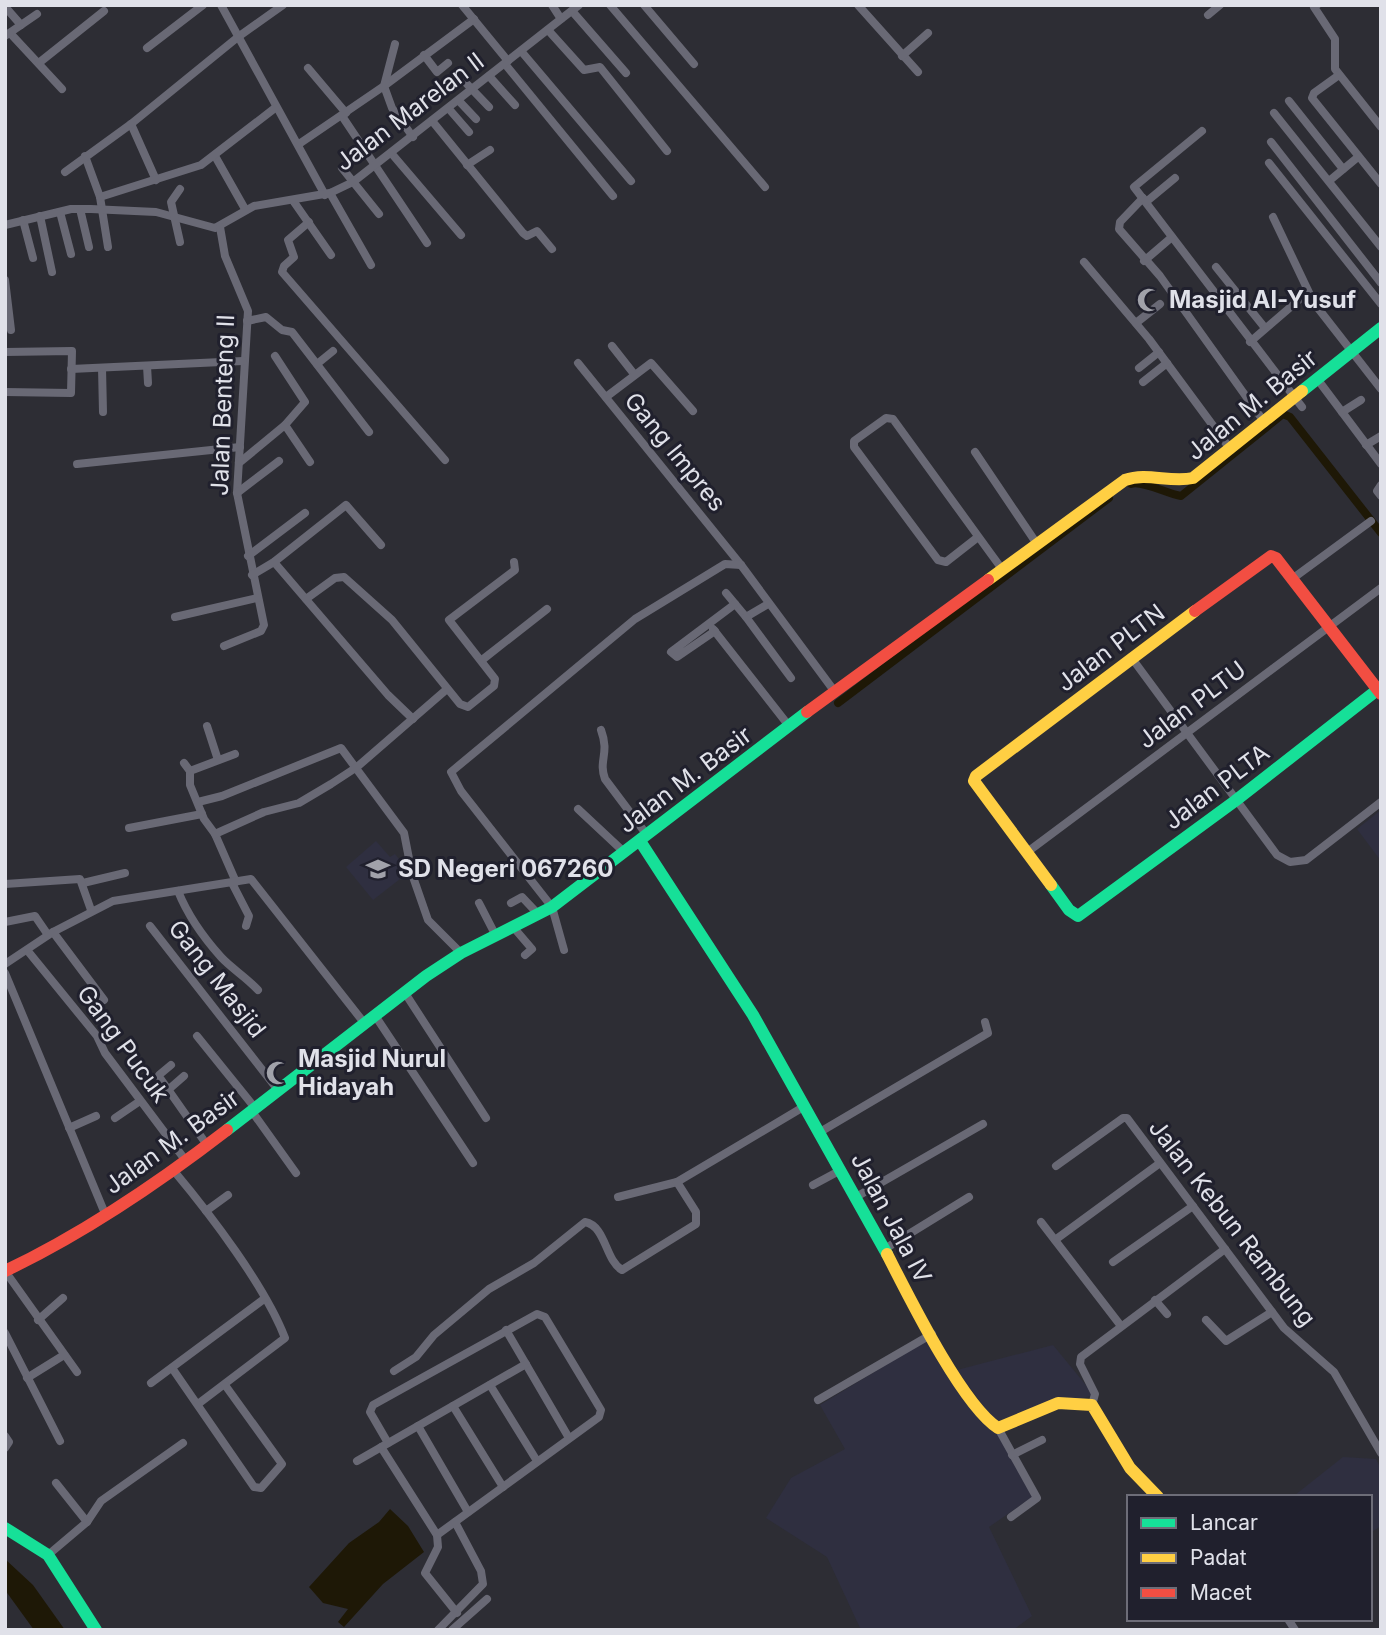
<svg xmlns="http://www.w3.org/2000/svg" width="1386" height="1635" viewBox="0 0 1386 1635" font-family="Inter,sans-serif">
<rect width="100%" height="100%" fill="#2d2d34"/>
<g fill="#2f2f40">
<polygon points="1381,810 1381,861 1357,829"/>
<polygon points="376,841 390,857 395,854 409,872 373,900 346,867"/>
<polygon points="930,1338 1001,1433 1034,1496 989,1527 1032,1616 1013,1630 861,1630 827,1557 766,1518 791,1478 845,1449 820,1405"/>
<polygon points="1053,1345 1094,1395 995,1422 957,1370"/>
<polygon points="1343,1457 1376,1459 1381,1469 1381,1526 1370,1533 1370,1497 1295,1495"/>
</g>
<g fill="#1e1806">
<polygon points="390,1509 408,1526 424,1552 383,1584 344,1627 338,1622 348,1609 323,1603 309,1587 349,1543 379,1522"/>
<polygon points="5,1559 33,1585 65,1630 34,1630 5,1590"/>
</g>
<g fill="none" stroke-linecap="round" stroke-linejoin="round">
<g stroke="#1e1806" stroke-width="8">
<path d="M1131 484C1142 480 1167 494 1181 496L1283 414 1290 417 1381 533"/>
<polyline points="838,703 1109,498"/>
</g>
<g stroke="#696975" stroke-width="8">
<polyline points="221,5 325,195"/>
<polyline points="462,5 508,61"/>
<polyline points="552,5 561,19"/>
<polyline points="610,5 765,187"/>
<polyline points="644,5 694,64"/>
<polyline points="858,5 918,72"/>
<polyline points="1317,5 1314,7 1335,39 1335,69 1381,127"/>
<polyline points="7,9 21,25"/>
<polyline points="572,11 626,73"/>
<polyline points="1208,15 1220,5"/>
<polyline points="548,30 584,70 600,67 667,151"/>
<polyline points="10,33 62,89"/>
<polyline points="5,36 37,14"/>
<polyline points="147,48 203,5"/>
<polyline points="521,51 631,181"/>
<polyline points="424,55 437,72 448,63"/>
<polyline points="902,56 928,33"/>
<polyline points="40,62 104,11"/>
<polyline points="505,64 613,196"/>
<polyline points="308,68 346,113"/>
<polyline points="1339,75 1314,93 1312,98 1381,184"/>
<polyline points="489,76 515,105"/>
<polyline points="465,82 489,107"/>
<polyline points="459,101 476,119"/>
<polyline points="1289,101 1343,169"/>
<polyline points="449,109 469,132"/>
<polyline points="1274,113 1381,247"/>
<polyline points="342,116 427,243"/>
<polyline points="433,122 523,233 527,236 537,231 552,249"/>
<polyline points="131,124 156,180"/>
<polyline points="1202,131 1134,187 1302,407"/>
<polyline points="413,137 392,108 384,86 474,19"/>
<polyline points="1271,142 1381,283"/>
<polyline points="299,144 384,86 395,44"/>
<polyline points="392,154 461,235"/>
<polyline points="85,156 100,197 108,247"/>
<polyline points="215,156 245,209"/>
<polyline points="1269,163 1381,304"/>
<polyline points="467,165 490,150"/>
<polyline points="342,168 379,214"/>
<polyline points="65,172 131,124 238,37 283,5"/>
<polyline points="1329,181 1358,157"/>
<polyline points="330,193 371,265"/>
<polyline points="100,197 201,165 275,108"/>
<polyline points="1143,198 1120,222 1119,229 1160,276 1265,423"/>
<polyline points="294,202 331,255"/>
<polyline points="1146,202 1175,178"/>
<polyline points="80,209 89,247"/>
<polyline points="60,212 71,254"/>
<polyline points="40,216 52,272"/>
<polyline points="1273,217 1314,303 1381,389"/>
<polyline points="23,220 33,258"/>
<polyline points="309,222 288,240 294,257 284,266 282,272 445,460"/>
<polyline points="5,225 71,209 91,209 156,212 215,228 254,206 330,193 353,182 579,5"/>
<polyline points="220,227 225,256 248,311 237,493 264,625 261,631 224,646"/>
<polyline points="180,242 171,202 180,189"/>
<polyline points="1144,261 1172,237"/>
<polyline points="1084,262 1149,339 1231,450"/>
<polyline points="1216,267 1265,328"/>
<polyline points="5,280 11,330"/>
<polyline points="247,321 266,317 282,330 292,332 369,432"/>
<polyline points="1136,323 1160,304"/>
<polyline points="1250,342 1308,292"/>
<polyline points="612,346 634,374"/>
<polyline points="5,352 72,351 71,393 5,392"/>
<polyline points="275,356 305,402 285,425"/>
<polyline points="578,363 741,565 835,692"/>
<polyline points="317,364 333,351"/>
<polyline points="147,366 148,383"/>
<polyline points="102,368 103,412"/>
<polyline points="1139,368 1159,352"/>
<polyline points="71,369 243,361"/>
<polyline points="1318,380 1381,464"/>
<polyline points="1143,382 1167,363"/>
<polyline points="606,397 651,363 693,411"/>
<polyline points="1342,412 1361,400"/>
<polyline points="1366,445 1381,436"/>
<polyline points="975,452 1037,544"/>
<polyline points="239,463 285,425 310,462"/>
<polyline points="77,464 240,447"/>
<polyline points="1381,485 1377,491 1381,496"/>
<polyline points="237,493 279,461"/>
<polyline points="978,537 946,562 938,560 854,447 854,441 886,418 893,419 991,554 1002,569"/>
<polyline points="248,556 305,513"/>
<polyline points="274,562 388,695 413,719"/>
<polyline points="252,575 274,562 346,505 381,545"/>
<polyline points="1292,579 1371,521"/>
<polyline points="726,593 746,617 768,604"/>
<polyline points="306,599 335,578 344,577 392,620 460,704 468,707 494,686 495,679 449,620 515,570 514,562"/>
<polyline points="175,617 257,598"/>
<polyline points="746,617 791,678"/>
<polyline points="713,629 789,726"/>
<polyline points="715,631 677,657 671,652 735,604"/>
<polyline points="1131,657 1277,855 1290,862 1306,860 1381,802"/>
<polyline points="482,660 547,609"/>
<polyline points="207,726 218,760"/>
<path d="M601 730C610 754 598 760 605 779L647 835"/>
<polyline points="184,763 190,771 190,785 204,819 215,834 236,882"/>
<polyline points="190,771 235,754"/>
<polyline points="198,802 222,796 341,748 404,833 412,874 428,920 461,953"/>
<polyline points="578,809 624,852"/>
<polyline points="129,828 202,814"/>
<polyline points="215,834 264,812 299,803 331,784 357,767 447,689"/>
<polyline points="1026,853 1381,588"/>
<polyline points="83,883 125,873"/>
<polyline points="232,883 249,916 246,926"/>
<polyline points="5,884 80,879 91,910"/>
<path d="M178 891C188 916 203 937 221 957 231 968 246 977 258 990"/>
<polyline points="479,903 496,936"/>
<polyline points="511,903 522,897 539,915"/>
<polyline points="5,922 35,916 48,935"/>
<polyline points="150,926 278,1090"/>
<polyline points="514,928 532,949 525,955"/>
<polyline points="53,932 104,1000"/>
<polyline points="27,950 97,1036 105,1053 186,1161"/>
<polyline points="564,950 552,907 461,791 451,772 635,619 725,564 741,565"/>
<polyline points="5,964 53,932 113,901 251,879 365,1024"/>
<polyline points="5,973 106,1216"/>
<polyline points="405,993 486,1118"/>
<polyline points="376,1017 473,1163"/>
<polyline points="197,1036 255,1108"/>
<polyline points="171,1065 159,1075 160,1078 207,1145"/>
<polyline points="168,1090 184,1076"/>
<polyline points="251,1110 296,1173"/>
<polyline points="115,1118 140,1101"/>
<polyline points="69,1128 96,1116"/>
<polyline points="820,1132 988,1033 985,1022"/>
<polyline points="1056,1166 1123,1118 1127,1118 1284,1328 1334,1372 1381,1453"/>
<path d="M174 1171C210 1214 265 1286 285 1338L198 1404"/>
<polyline points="813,1185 841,1170"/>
<polyline points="618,1197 677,1182"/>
<polyline points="856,1197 983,1124"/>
<polyline points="206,1211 228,1195"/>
<polyline points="1041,1222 1121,1326"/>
<polyline points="1055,1240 1160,1163"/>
<polyline points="883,1250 969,1197"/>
<polyline points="1113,1262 1193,1206"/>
<polyline points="5,1271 77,1372"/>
<polyline points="1155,1300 1167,1314"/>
<polyline points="38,1320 63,1298"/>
<polyline points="1206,1320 1226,1341 1272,1312"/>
<polyline points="506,1330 569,1438"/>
<polyline points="5,1333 60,1441"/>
<polyline points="172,1368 254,1487 261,1488 282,1464 225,1385"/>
<path d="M394 1371 416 1357 434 1335 489 1289 534 1263 585 1222C606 1226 605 1260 622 1270L696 1224V1212L677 1182 805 1106"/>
<polyline points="27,1378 64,1355"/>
<polyline points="151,1383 264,1299"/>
<polyline points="490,1385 537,1461"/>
<polyline points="818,1400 932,1334"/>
<polyline points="1092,1405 1095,1394 1080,1364 1081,1357 1225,1249"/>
<polyline points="453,1406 503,1487"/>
<polyline points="418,1426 468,1512"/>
<polyline points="998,1428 1037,1498 1011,1517"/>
<polyline points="5,1436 9,1442 5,1448"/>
<polyline points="388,1443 370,1412 373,1405 537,1314 545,1317 601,1410 599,1417 437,1535"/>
<polyline points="381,1447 437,1535 438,1547 425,1573 457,1613"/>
<polyline points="1012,1455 1042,1440"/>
<polyline points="357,1461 526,1364"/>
<polyline points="56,1483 87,1522"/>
<polyline points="48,1555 87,1522 101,1501 183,1443"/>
<polyline points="1288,1619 1295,1630"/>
<polyline points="438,1630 483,1584 481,1571 455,1522"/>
<polyline points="452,1630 487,1599"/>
</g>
<g stroke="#16e098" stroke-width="12">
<polyline points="1302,391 1381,328"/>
<polyline points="640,841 753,1015 887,1254"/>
<polyline points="1051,885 1069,910 1078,916 1235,801 1381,687"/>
<polyline points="227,1130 426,976 461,953 552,907 807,712"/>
<polyline points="5,1528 48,1555 96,1630"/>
</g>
<g stroke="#ffcf43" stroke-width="12">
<path d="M988 580 1125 480C1147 472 1170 483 1193 478L1302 391"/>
<polyline points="1051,885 974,781 976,776 1195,611"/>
<path d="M887 1254C908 1295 962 1405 998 1428L1058 1403 1092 1405 1130 1468 1158 1497"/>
</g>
<g stroke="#f24e42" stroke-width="12">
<polyline points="1195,611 1271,556 1276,558 1381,694"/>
<polyline points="807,712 988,580"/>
<path d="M5 1271C85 1233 157 1184 227 1130"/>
</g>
</g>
<defs>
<g id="mosque-bare" transform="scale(1.89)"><path d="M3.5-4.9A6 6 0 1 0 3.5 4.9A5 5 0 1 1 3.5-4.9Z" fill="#a1a2aa" stroke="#20202d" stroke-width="2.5" paint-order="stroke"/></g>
<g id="school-bare" transform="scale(1.89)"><path d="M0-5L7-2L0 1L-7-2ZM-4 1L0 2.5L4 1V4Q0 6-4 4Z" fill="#a1a2aa" stroke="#20202d" stroke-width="2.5" paint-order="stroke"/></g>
</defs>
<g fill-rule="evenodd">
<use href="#mosque-bare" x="1149" y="300"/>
<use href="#school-bare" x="378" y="869"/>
<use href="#mosque-bare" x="278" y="1073"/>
</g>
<g text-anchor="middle" stroke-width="6" stroke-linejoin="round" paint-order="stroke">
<g font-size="24" fill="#e0e1e9" stroke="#20202d">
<text transform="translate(410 112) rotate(-37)" y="8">Jalan Marelan II</text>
<text transform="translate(223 405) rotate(-88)" y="8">Jalan Benteng II</text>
<text transform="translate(1252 405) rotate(-39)" y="8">Jalan M. Basir</text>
<text transform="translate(675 452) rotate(51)" y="8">Gang Impres</text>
<text transform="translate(1111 648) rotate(-37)" y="8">Jalan PLTN</text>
<text transform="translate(1192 705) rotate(-37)" y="8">Jalan PLTU</text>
<text transform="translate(685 780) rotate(-37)" y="8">Jalan M. Basir</text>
<text transform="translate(1217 787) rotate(-37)" y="8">Jalan PLTA</text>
<text transform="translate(217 979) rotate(52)" y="8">Gang Masjid</text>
<text transform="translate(123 1044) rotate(54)" y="8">Gang Pucuk</text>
<text transform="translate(172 1142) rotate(-36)" y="8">Jalan M. Basir</text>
<text transform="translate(891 1218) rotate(62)" y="8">Jalan Jala IV</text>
<text transform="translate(1232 1223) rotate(52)" y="8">Jalan Kebun Rambung</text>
</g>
<g font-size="24" font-weight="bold" fill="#e0e1e9" stroke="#20202d" text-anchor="start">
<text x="1169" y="308">Masjid Al-Yusuf</text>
<text x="398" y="877">SD Negeri 067260</text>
<text x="298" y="1067">Masjid Nurul<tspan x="298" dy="28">Hidayah</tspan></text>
</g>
</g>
<rect width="1386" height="1635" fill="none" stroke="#e0e1e9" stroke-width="14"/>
<rect x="1127" y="1495" width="245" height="126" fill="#20202d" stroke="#6d6d78" stroke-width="2"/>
<rect x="1141" y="1518" width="35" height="10" fill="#16e098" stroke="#6d6d78" stroke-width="2"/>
<text x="1190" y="1530" font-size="21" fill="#e0e1e9">Lancar</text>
<rect x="1141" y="1553" width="35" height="10" fill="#ffcf43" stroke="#6d6d78" stroke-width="2"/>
<text x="1190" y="1565" font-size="21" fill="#e0e1e9">Padat</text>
<rect x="1141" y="1588" width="35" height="10" fill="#f24e42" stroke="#6d6d78" stroke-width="2"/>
<text x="1190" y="1600" font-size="21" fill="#e0e1e9">Macet</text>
</svg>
